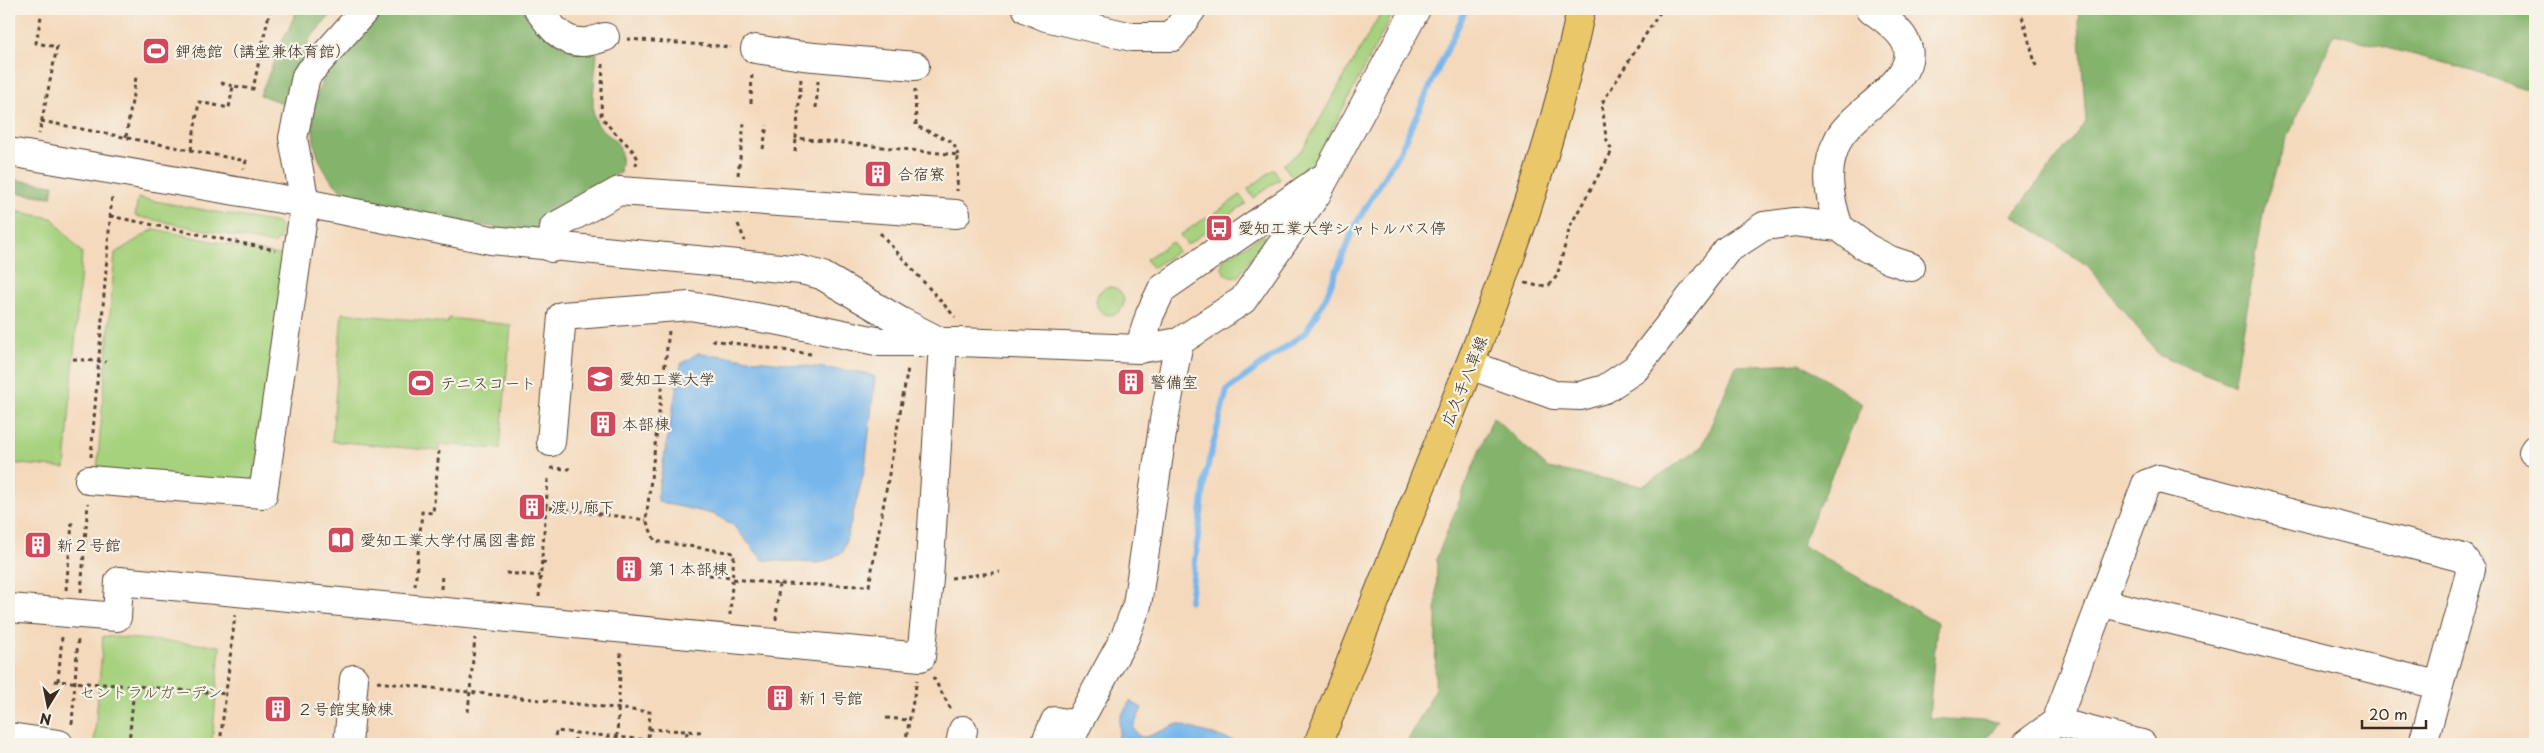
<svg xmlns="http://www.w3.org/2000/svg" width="2544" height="753" viewBox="0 0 2544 753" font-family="'Playpen Sans','Klee One',sans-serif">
<rect width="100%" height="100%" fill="#f7f3e8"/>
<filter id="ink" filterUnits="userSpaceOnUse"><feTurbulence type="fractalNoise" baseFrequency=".02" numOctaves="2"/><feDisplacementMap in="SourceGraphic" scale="10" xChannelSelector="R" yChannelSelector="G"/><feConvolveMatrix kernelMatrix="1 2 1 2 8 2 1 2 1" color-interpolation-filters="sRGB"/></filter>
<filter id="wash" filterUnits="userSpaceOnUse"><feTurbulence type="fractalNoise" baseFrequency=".0096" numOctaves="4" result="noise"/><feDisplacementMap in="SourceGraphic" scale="20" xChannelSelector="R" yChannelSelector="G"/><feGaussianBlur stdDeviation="1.12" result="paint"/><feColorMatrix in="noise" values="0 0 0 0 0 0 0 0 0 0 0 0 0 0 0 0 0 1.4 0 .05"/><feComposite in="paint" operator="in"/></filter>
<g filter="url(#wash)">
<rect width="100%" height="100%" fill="#f4d9bc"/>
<g fill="#a6d17d" stroke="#707e4e">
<polygon points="1383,9 1395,9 1313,166 1297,182 1283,165 1303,149"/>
<polygon points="1274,169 1280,179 1253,198 1248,189"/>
<polygon points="1240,195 1246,204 1219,221 1215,213"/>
<polygon points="138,198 277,223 281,229 279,240 274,244 135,216"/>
<polygon points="9,210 52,218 82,253 65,468 9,463"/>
<polygon points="1207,217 1212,227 1187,245 1180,235"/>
<polygon points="154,229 289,257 257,484 97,471 115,253"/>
<polygon points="1264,234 1264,239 1238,277 1227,276 1222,269 1223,260"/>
<polygon points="1172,242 1178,251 1152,268 1146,259"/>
<circle cx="1110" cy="301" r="14"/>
<polygon points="342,313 447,323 449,318 511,325 500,449 439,444 439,451 332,441"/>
<polygon points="103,636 220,646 212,744 94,744"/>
</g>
<g fill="#84b36c" stroke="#606e45">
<polygon points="298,9 337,9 309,39 288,105 260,95 281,44"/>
<path d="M388 9H528L597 53C596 66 591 105 594 116 602 143 627 130 620 172L531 233C497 227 365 210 343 192 303 158 306 102 333 61 344 45 372 23 388 9Z"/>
<polygon points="2078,9 2535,9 2535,92 2457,66 2334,34 2286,141 2265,203 2234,385 2160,356 2088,266 2012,215 2086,121"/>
<polygon points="9,179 54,185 51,197 9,192"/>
<polygon points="1801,363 1862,404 1802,545 1937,623 1929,718 1999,722 1983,744 1406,744 1435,690 1437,557 1493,417 1548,468 1643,486 1702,447 1736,366"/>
</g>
<g fill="#77b6eb" stroke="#597084">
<polygon points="698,353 865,373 875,377 865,468 843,552 823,562 817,563 763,560 732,524 713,514 659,502 657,496 681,364"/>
<polygon points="1130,701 1142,708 1133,728 1140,737 1147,737 1178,724 1237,742 1238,744 1116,744 1120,731 1119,720"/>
</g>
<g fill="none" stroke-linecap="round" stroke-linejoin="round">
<polyline stroke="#77b6eb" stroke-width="6" points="1190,601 1206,473 1227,390 1306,332 1326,297 1355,225 1400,151 1466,9"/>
</g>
</g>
<g filter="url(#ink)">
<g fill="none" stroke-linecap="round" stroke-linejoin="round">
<g stroke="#574436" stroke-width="30">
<g id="minor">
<path d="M538 9C548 23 561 42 581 42 588 43 598 39 605 37"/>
<polyline points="1027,9 1046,17 1132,37 1172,37 1192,9"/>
<polyline points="755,49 803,56 915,66"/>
<polyline points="9,152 305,203 491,240 801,270 821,275 900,321 937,340"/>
<path d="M1839 227C1829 198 1823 168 1839 138 1853 111 1923 78 1906 43 1900 29 1883 18 1871 9"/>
<polyline points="552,248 554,227 619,191 956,214"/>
<polyline points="1139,349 1150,314 1162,289 1319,180"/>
<polyline points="1470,365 1554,395 1580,396 1605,389 1635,369 1727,250 1764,226 1795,222 1839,227 1867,248 1890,260 1911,267"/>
<polyline points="551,442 562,316 690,306 785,322 881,342 959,342 1139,349 1179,342 1243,300 1316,195 1416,9"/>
<polyline points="2533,452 2535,449"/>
<polyline points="89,480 263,494 305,203 293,138 306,76 366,9"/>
<polyline points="2103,603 2438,685"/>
<polyline points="9,608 117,617 119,581 921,657 929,579 943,343"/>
<polyline points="2056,722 2142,744"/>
<polyline points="9,737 59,744"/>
<polyline points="348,744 354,679"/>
<polyline points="960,744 963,730"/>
<polyline points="1045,744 1055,721 1077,725"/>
<polyline points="1069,744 1077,725 1125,637 1137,605 1164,420 1179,342"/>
<polyline points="2026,744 2056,722 2146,484 2159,479 2463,558 2471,569 2423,744"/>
</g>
</g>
<g stroke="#574436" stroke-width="30">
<path id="major" d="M1318 744C1363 634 1407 523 1451 412 1504 280 1553 148 1581 9"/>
</g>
<g stroke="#574436" stroke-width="3" stroke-dasharray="4 4" stroke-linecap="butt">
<polyline points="32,9 42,11 36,43 57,47 39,134"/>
<polyline points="2020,9 2036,66"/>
<polyline points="42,11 49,13"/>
<polyline points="627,39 731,47"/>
<path d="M603 64 601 115C610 132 629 142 638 159L635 167"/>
<polyline points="801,79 796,138 958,155 957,191"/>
<polyline points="221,83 233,86"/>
<polyline points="915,89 916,126 953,142 958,155"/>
<polyline points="751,103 752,71"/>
<polyline points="816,108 818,81"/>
<polyline points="41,121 246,161 244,169"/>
<polyline points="126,137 136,77"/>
<polyline points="763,149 767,125"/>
<polyline points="191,150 199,102 229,108 233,86 253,89 270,9"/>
<polyline points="795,152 796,138"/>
<polyline points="738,175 744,123"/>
<polyline points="110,216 275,250"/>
<polyline points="738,224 745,241"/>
<polyline points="880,233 955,317"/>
<polyline points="1525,283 1538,286 1549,285 1557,276 1570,226 1612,151 1606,138 1602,103 1662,9"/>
<polyline points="669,331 646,520 655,541 734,553 730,615"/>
<polyline points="712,340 811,354"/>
<polyline points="73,359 106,362"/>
<polyline points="91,457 112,194"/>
<polyline points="551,468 570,469"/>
<polyline points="548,479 546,507 646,520"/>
<polyline points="542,562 550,563"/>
<polyline points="506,573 540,576"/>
<polyline points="709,575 733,577"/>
<polyline points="951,578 1000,572"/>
<polyline points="733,579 779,584 869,586 908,368"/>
<polyline points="415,586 422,512 433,513 439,451"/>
<polyline points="441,589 442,574"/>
<polyline points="66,590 72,524 69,523"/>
<polyline points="81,592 88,503"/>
<polyline points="539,597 546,507"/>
<polyline points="776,620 779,584"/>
<polyline points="933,677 952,711"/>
<polyline points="54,681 134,686"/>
<polyline points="58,681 62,637"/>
<polyline points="377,682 650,712 648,740"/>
<polyline points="468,712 475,638"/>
<polyline points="886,718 908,720"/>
<polyline points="72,724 78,638"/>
<polyline points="649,729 702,732"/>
<polyline points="617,737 621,653"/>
<polyline points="575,742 575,733"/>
<polyline points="129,744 134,686 227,694"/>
<polyline points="220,744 235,615"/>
<polyline points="554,744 556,731 648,740 647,744"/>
<polyline points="600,744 600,735"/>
<polyline points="686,744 687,731"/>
<polyline points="905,744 917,680"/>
</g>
<use href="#minor" stroke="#fff" stroke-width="28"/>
<use href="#major" stroke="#eac769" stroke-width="28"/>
</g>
</g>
<defs>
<g id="stadium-square" transform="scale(1.4375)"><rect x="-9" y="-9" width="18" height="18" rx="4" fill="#d1495b" stroke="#f7f3e8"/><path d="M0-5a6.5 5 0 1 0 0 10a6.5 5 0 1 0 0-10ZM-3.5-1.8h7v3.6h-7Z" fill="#fff"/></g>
<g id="building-square" transform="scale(1.4375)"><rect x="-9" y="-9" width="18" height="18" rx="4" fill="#d1495b" stroke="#f7f3e8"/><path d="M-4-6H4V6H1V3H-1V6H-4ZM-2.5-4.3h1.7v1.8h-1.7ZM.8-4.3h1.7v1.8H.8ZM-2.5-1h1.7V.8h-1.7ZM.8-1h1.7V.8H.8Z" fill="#fff"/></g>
<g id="bus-square" transform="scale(1.4375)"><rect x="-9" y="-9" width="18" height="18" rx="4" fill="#d1495b" stroke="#f7f3e8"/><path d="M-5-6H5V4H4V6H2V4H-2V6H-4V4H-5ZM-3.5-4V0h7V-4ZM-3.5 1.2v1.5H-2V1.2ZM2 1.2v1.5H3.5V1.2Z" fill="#fff"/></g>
<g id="university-square" transform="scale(1.4375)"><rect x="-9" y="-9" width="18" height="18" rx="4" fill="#d1495b" stroke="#f7f3e8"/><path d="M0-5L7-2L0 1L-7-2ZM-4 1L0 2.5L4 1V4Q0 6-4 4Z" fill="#fff"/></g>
<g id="library-square" transform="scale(1.4375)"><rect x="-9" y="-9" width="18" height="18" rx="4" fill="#d1495b" stroke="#f7f3e8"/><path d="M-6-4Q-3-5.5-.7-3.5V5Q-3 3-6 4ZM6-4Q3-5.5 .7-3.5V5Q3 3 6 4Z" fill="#fff"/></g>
</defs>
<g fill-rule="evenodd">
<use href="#stadium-square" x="156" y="51"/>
<use href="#building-square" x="878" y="174"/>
<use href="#bus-square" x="1219" y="228"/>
<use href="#university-square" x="600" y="379"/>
<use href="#building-square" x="1131" y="382"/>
<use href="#stadium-square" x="421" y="383"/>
<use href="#building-square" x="603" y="424"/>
<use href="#building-square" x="532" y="507"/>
<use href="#library-square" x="341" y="540"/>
<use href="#building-square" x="38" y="545"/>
<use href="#building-square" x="629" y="569"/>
<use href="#building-square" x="780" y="698"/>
<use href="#building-square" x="278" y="709"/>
</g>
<g text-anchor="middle" stroke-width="4.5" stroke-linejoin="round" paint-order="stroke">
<g font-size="16" fill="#3b2a1e" stroke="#f7f3e8" text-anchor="start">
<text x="175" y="57">鉀徳館（講堂兼体育館）</text>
<text x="897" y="180">合宿寮</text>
<text x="1238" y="234">愛知工業大学シャトルバス停</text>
<text x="619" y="385">愛知工業大学</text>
<text x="1150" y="388">警備室</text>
<text x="440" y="389">テニスコート</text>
<text x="622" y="430">本部棟</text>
<text x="551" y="513">渡り廊下</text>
<text x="360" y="546">愛知工業大学付属図書館</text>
<text x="57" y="551">新２号館</text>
<text x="648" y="575">第１本部棟</text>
<text x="799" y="704">新１号館</text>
<text x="297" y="715">２号館実験棟</text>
</g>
<g font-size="16" fill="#3b2a1e" stroke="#f7f3e8">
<text transform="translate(1464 381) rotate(-68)" y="6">広久手八草線</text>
</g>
<g font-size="16" fill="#565436" stroke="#f7f3e8">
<text x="151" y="698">セントラルガーデン</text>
</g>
</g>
<rect width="2544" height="753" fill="none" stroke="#f7f3e8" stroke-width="30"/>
<g transform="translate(48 706) rotate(190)" stroke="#f7f3e8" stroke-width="4" paint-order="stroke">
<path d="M0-4L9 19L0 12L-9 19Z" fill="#3b2a1e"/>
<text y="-8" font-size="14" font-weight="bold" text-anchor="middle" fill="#3b2a1e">N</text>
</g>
<path d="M2362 720v8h64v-8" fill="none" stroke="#3b2a1e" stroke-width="2.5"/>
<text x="2369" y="720" font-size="15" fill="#3b2a1e" stroke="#f7f3e8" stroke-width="4" paint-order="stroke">20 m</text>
</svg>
